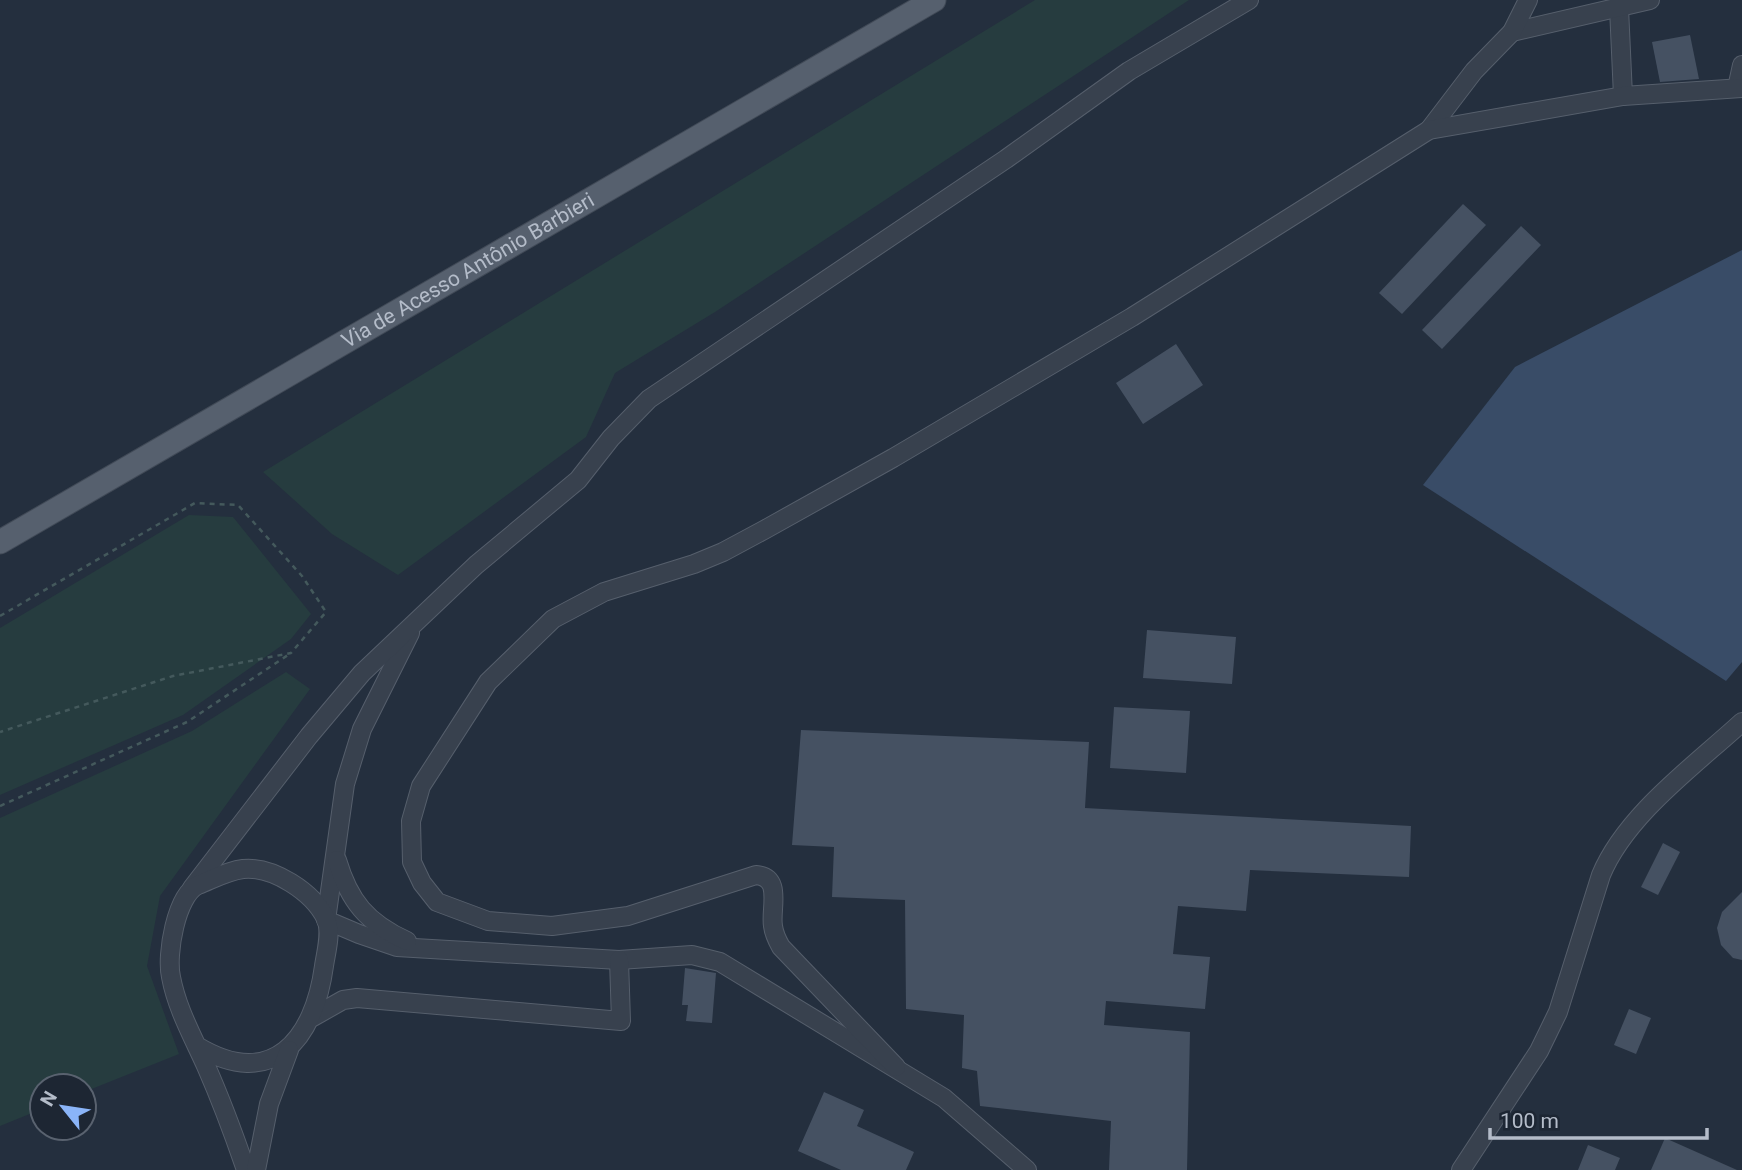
<svg xmlns="http://www.w3.org/2000/svg" width="1742" height="1170" viewBox="0 0 1742 1170" font-family="Roboto,sans-serif">
<rect width="100%" height="100%" fill="#242f3e"/>
<g fill="#263c3f">
<polygon points="1035,0 1189,0 715,312 615,373 586,437 398,575 332,534 263,472"/>
<polygon points="189,515 233,517 311,614 291,639 183,715 0,795 0,628"/>
<polygon points="286,672 310,689 160,896 147,966 179,1054 84,1092 84,1086 42,1086 42,1109 0,1126 0,818 192,731"/>
</g>
<polygon fill="#394c67" points="1742,250 1742,662 1726,681 1423,485 1515,367"/>
<g fill="#455162">
<polygon points="1690,35 1699,79 1660,82 1652,42"/>
<polygon points="1463,204 1486,225 1402,314 1379,293"/>
<polygon points="1521,226 1541,245 1442,349 1422,330"/>
<polygon points="1176,344 1203,385 1143,424 1116,383"/>
<polygon points="1147,630 1236,637 1232,684 1143,678"/>
<polygon points="1114,707 1190,711 1186,773 1110,768"/>
<polygon points="801,730 1089,742 1085,808 1411,826 1409,877 1250,870 1246,911 1178,906 1173,954 1210,957 1205,1009 1106,1001 1104,1025 1190,1032 1187,1170 1109,1170 1111,1121 980,1106 977,1071 962,1068 964,1015 906,1009 905,900 832,897 834,847 792,845"/>
<polygon points="1663,843 1680,852 1658,895 1641,887"/>
<polygon points="1742,892 1742,960 1733,958 1721,945 1717,928 1722,912"/>
<polygon points="685,968 716,973 712,1023 686,1021 688,1005 682,1005"/>
<polygon points="1629,1009 1651,1018 1636,1054 1614,1045"/>
<polygon points="824,1092 864,1110 857,1126 914,1152 906,1170 841,1170 798,1151"/>
<polygon points="1665,1138 1737,1170 1651,1170"/>
<polygon points="1588,1145 1620,1158 1615,1170 1578,1170"/>
</g>
<g fill="none" stroke-linecap="round" stroke-linejoin="round">
<g stroke="#565f6c" stroke-width="20">
<g id="minor">
<polyline points="1619,8 1623,96"/>
<polyline points="1512,32 1650,0"/>
<polyline points="1737,88 1742,65"/>
<polyline points="1429,130 1474,71 1512,32 1528,0"/>
<polyline points="410,633 362,729 345,784 326,920 359,934 397,947 619,960 692,955 720,962 944,1098 1027,1170"/>
<path d="M337 860C349 901 367 923 407 941"/>
<polyline points="192,888 309,736 362,673 476,565 578,480 611,438 649,399 1006,159 1129,71 1249,0"/>
<polyline points="313,1017 343,1000 357,998 621,1021 619,960"/>
<path d="M197 1046C272 1091 314 1040 324 966 326 952 332 932 326 919 313 892 273 866 243 869 227 871 213 879 198 885 176 895 166 955 171 977 177 1009 193 1037 206 1066 221 1100 234 1135 246 1170"/>
<path d="M896 1067 781 947C777 940 774 934 773 926 770 909 783 877 756 875L628 916 552 926 488 921 437 902 422 883 412 862 411 821 421 786 488 682 553 619 604 592 694 564 723 552 764 530 893 458 1132 317 1429 130 1623 96 1742 88"/>
<polyline points="256,1170 269,1104 289,1050"/>
<path d="M1461 1170 1539 1051 1558 1012 1601 875C1626 815 1694 766 1742 722"/>
</g>
</g>
<g stroke="#414a57" stroke-width="25">
<g id="major">
<path id="s1" d="M0 542 934 0"/>
</g>
</g>
<g stroke="#44595c" stroke-width="2.5" stroke-dasharray="5 5" stroke-linecap="butt">
<polyline points="0,616 195,503 238,505 302,576 326,612 291,653 173,676 0,732"/>
<polyline points="0,806 187,722 288,655"/>
</g>
<use href="#minor" stroke="#38414e" stroke-width="18"/>
<use href="#major" stroke="#56606e" stroke-width="23"/>
</g>
<g text-anchor="middle" stroke-width="6" stroke-linejoin="round" paint-order="stroke">
<g font-size="21" fill="#b4bcc9" stroke="#1d2633">
<text dy="7" stroke="none"><textPath href="#s1" startOffset="541">Via de Acesso Antônio Barbieri</textPath></text>
</g>
</g>
<g transform="translate(63 1107) rotate(300)"><circle r="33" fill="#1d2633" stroke="#59626f" stroke-width="2"/>
<path d="M0-5L12 26L0 18L-12 26Z" fill="#8ab4f8"/>
<text y="-10" font-size="19" font-weight="bold" text-anchor="middle" fill="#b4bcc9">N</text>
</g>
<path d="M1490 1128v10h217v-10" fill="none" stroke="#b4bcc9" stroke-width="3.5"/>
<text x="1500" y="1128" font-size="21" fill="#b4bcc9" stroke="#1d2633" stroke-width="5" paint-order="stroke">100 m</text>
</svg>
